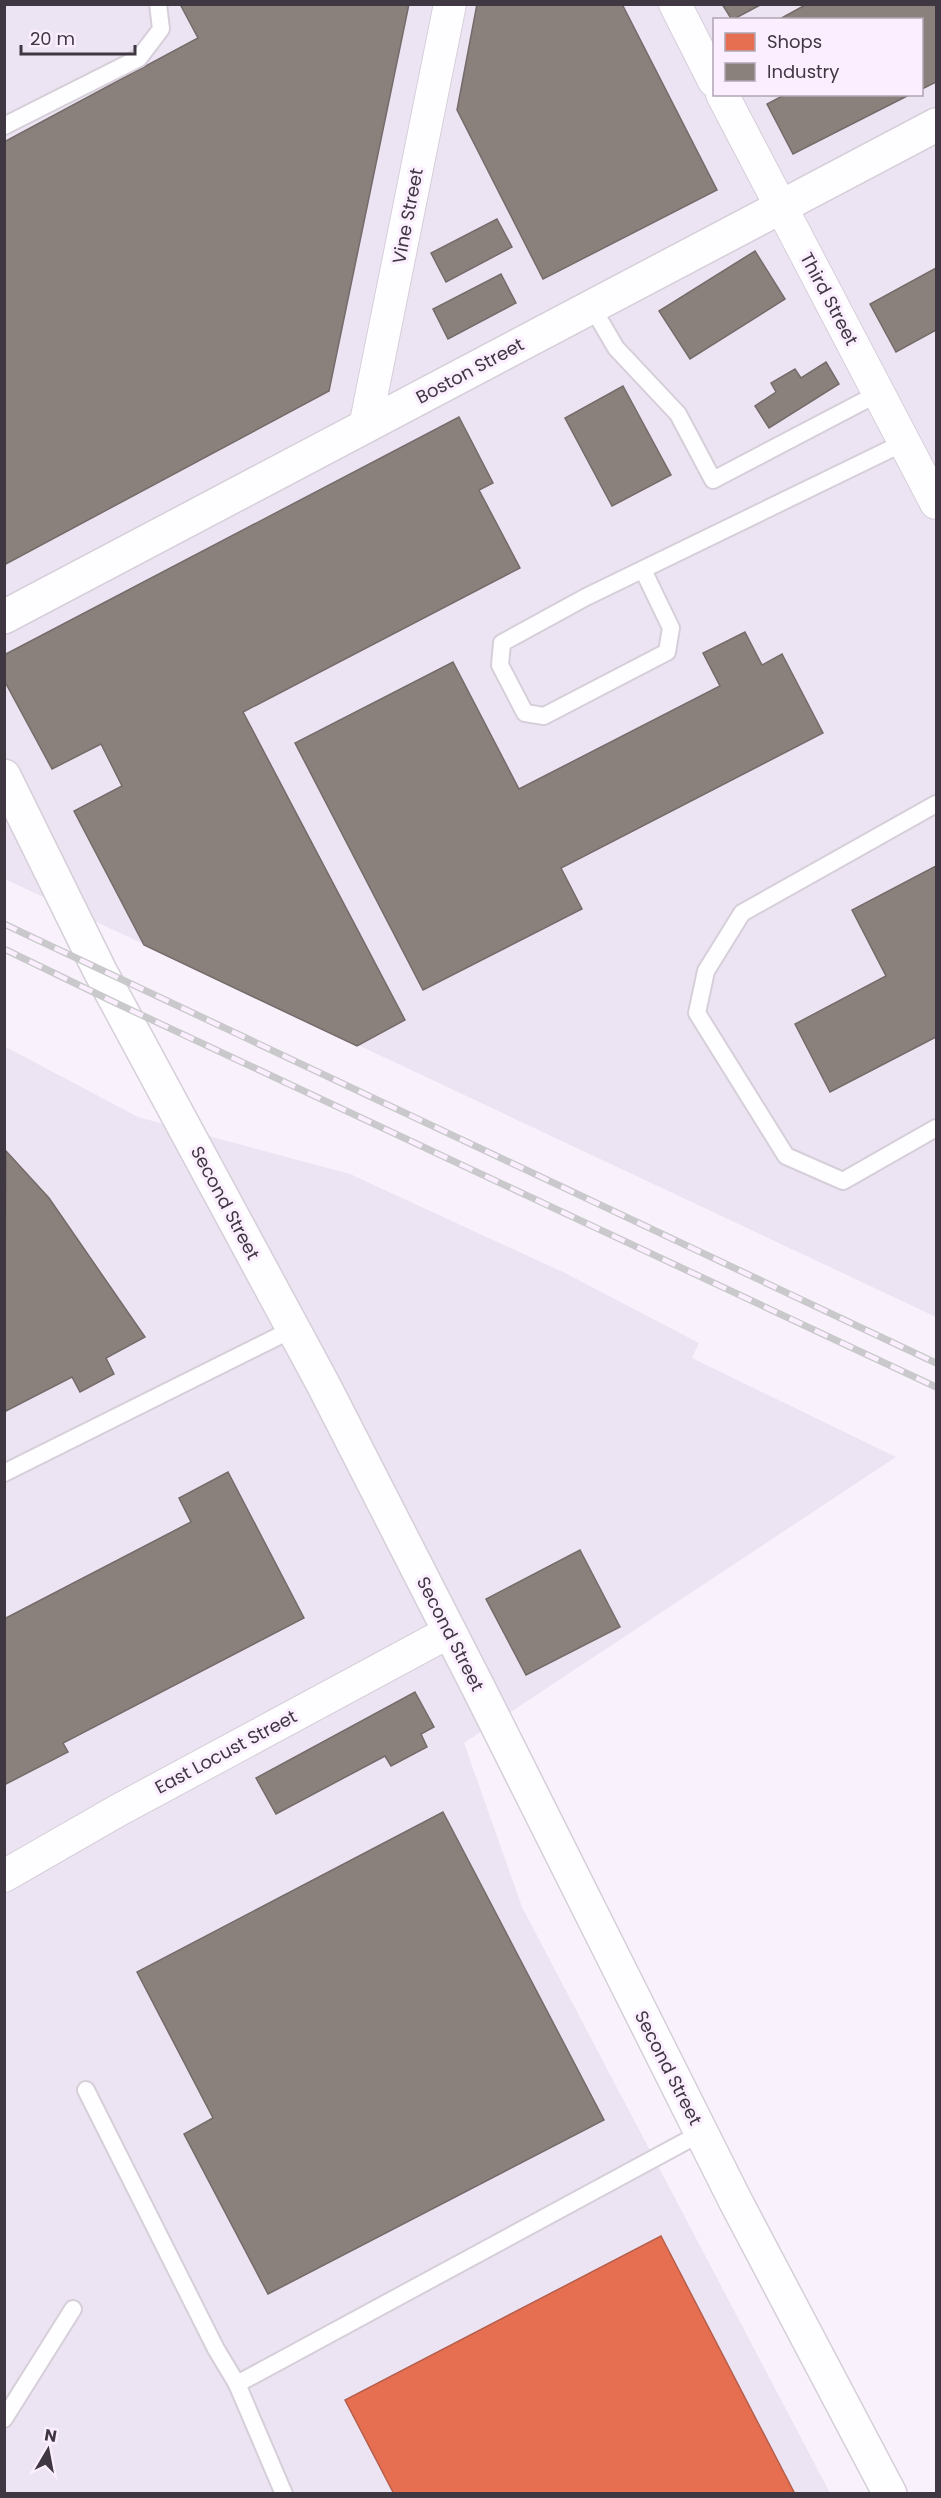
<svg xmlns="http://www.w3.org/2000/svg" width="941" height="2498" viewBox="0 0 941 2498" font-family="Poppins,sans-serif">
<rect width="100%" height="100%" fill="#f9f2fc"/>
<g fill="#ede4f3" fill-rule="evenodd">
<path d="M5 5H936V1317L5 879ZM714 20H922V94H714Z"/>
<polygon points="4,1046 138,1117 350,1174 565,1273 699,1343 692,1358 896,1457 464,1743 522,1907 830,2493 5,2493"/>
</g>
<polygon fill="#e76f51" stroke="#b55e4c" stroke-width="1.5" points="661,2236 795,2494 394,2494 345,2400"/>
<g fill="#8a817c" stroke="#746b6a" stroke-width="1.5">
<polygon points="180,4 409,4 329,391 4,565 4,142 198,38"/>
<polygon points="477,4 622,4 717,190 543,279 457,110"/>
<polygon points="722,4 762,4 732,20"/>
<polygon points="807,4 936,4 936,82 922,89 922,20 778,20"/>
<polygon points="786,94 911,94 793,154 767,104"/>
<polygon points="497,219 512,247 446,282 431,253"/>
<polygon points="755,251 785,299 690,359 659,311"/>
<polygon points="936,268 936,330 896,352 870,304"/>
<polygon points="501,274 516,303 448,339 433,309"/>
<polygon points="826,362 839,384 769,428 755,406 776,392 771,383 795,369 801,378"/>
<polygon points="623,386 671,475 612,506 565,418"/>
<polygon points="459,417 493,483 479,490 520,568 243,712 405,1020 357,1046 144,945 74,811 122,786 101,744 52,769 4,680 4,655"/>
<polygon points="745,632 762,665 782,654 823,733 561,868 582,909 423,990 295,743 453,662 519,789 720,686 703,653"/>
<polygon points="936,866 936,1037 830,1092 795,1024 886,976 852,910"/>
<polygon points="6,1151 49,1198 145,1337 106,1358 114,1374 80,1392 72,1377 4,1412"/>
<polygon points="228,1472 304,1618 63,1743 68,1752 4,1785 4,1619 191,1522 179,1498"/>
<polygon points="580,1550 620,1627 526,1675 486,1599"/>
<polygon points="415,1692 434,1727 421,1734 427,1747 391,1766 385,1756 276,1814 256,1778"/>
<polygon points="443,1812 604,2120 268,2294 184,2134 213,2118 137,1972"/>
</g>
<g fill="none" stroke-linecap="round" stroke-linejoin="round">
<g stroke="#d6cfd9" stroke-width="20">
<g id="service">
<polyline points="4,126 139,58 161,29 158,4"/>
<polyline points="592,307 616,348 678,414 713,480 879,393"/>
<polyline points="643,570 671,628 667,652 544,716 525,713 500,665 502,643 586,597 905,442"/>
<polyline points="936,804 742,913 706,971 697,1013 786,1156 843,1181 936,1128"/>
<polyline points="4,1473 293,1329"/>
<polyline points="86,2090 216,2349 237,2384 701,2133"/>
<polyline points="237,2384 284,2494"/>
<polyline points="4,2419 73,2309"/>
</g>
</g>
<g stroke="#d6cfd9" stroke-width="34">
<g id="minor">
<polyline points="675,4 714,81"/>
<polyline points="722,94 936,503"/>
<polyline points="365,427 450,4"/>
<polyline points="4,1876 117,1811 449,1632"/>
</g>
</g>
<g stroke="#d6cfd9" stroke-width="36">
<polyline id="tertiary" points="4,617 936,125"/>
</g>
<g stroke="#d6cfd9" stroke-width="36">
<polyline id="secondary" points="4,776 100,971 323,1384 479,1689 736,2202 890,2494"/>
</g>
<use href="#service" stroke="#fefdff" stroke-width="16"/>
<use href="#minor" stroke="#fefdff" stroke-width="32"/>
<use href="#tertiary" stroke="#fefdff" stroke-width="33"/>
<use href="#secondary" stroke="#fefdff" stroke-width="33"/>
<g stroke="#c9c8cb" stroke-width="7">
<g id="rail">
<polyline points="4,924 936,1363"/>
<polyline points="4,949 118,1004 936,1387"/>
</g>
</g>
<use href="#rail" stroke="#fbefff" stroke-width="4.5" stroke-dasharray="14" stroke-linecap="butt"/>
</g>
<g text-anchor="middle" stroke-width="6" stroke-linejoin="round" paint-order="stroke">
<g font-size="18" fill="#3f3741" stroke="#fbefff">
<text transform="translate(408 216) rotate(-79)" y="6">Vine Street</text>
<text transform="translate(829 299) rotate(62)" y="6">Third Street</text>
<text transform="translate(470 371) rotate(-28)" y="6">Boston Street</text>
<text transform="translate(225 1203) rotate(62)" y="6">Second Street</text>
<text transform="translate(450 1634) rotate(63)" y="6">Second Street</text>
<text transform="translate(226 1752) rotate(-28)" y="6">East Locust Street</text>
<text transform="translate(668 2068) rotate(63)" y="6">Second Street</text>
</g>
</g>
<rect width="941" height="2498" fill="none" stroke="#3f3741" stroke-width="12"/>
<rect x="713" y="18" width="210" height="78" fill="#fbefff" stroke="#b0a5b3" stroke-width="1.5"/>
<rect x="725" y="33" width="30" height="18" fill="#e76f51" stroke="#b0a5b3" stroke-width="1.5"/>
<text x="767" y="48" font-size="18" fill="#3f3741">Shops</text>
<rect x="725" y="63" width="30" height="18" fill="#8a817c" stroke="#b0a5b3" stroke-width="1.5"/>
<text x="767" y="78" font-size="18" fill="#3f3741">Industry</text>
<g transform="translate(48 2450) rotate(10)" stroke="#fbefff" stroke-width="4.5" paint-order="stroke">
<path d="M0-4.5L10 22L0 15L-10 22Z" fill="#3f3741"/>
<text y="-9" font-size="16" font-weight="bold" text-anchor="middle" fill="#3f3741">N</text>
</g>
<path d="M21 45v9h114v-9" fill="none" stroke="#3f3741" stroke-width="3"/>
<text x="30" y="45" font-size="18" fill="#3f3741" stroke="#fbefff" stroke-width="4.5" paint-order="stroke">20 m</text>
</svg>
